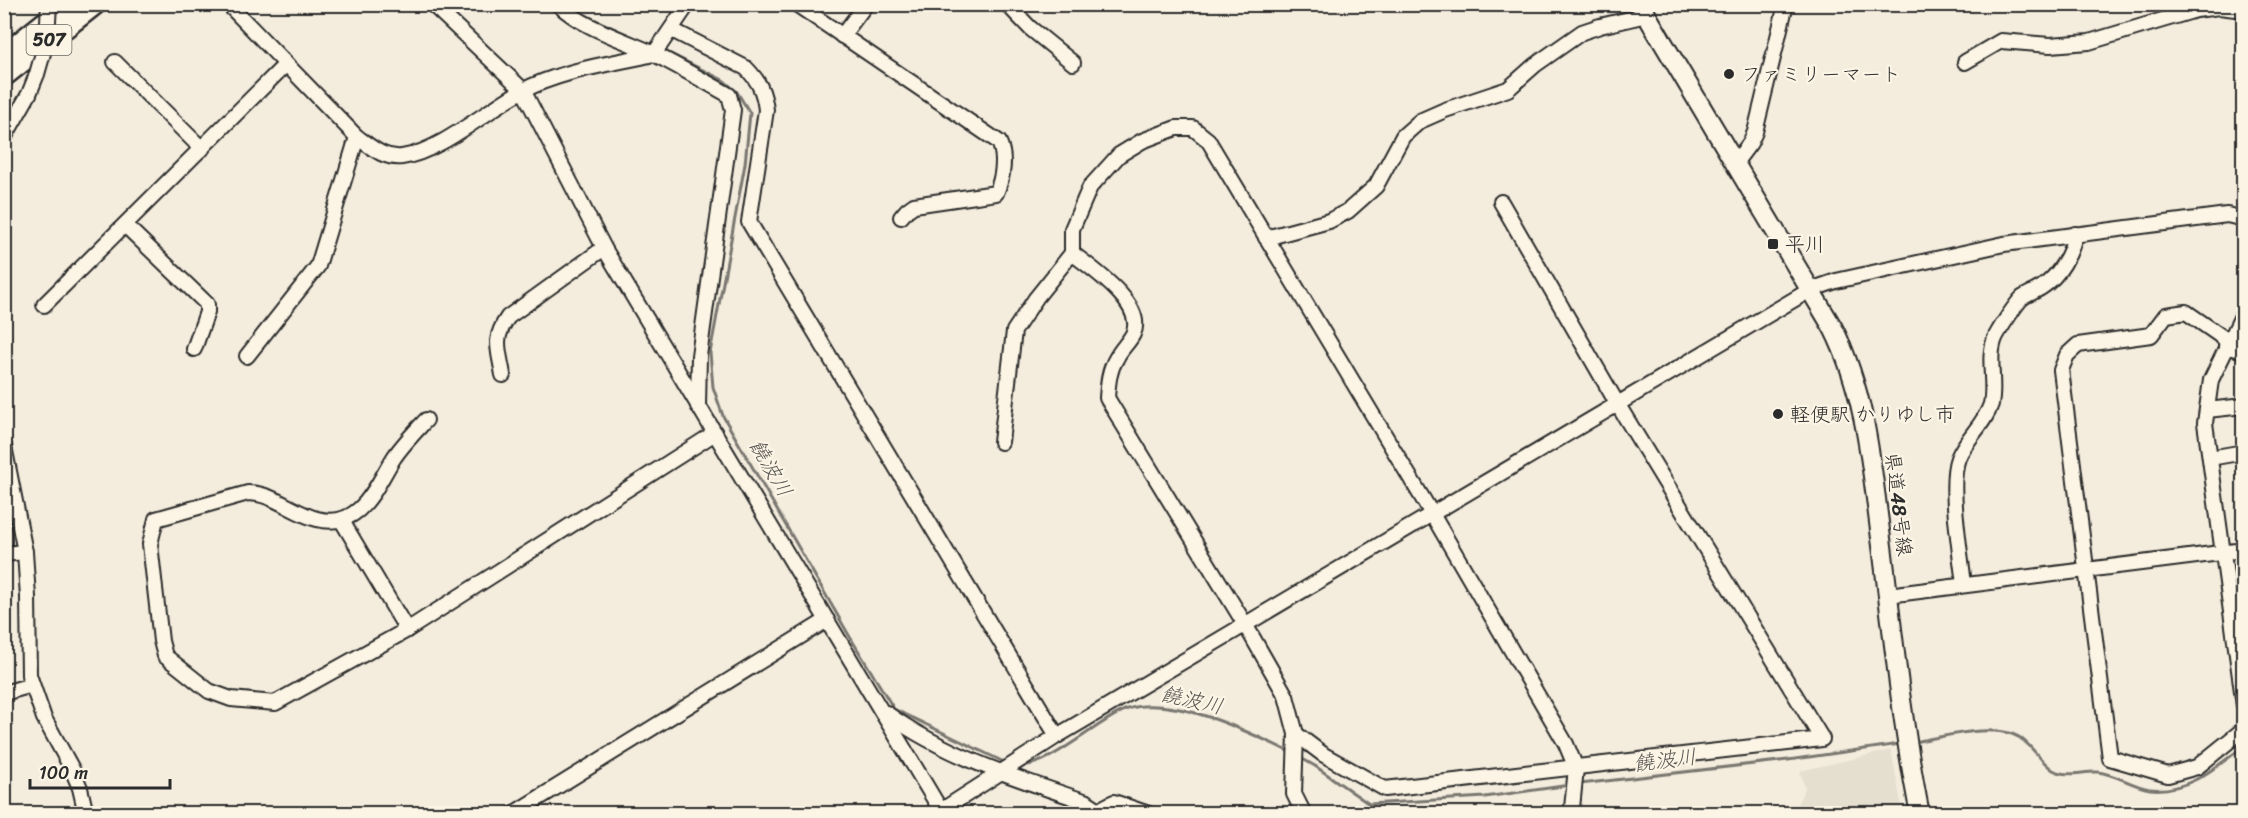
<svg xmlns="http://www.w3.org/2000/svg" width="2248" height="818" viewBox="0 0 2248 818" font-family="Sriracha,'Klee One',sans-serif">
<rect width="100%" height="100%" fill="#f4edde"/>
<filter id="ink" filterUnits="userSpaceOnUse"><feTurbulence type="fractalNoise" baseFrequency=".0167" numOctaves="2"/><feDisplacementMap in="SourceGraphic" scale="12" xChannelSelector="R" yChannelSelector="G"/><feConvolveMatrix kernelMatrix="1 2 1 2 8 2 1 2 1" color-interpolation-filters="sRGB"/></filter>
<g filter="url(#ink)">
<polygon fill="#e5dfd0" points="1891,750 1903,813 1793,813 1805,788 1800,771"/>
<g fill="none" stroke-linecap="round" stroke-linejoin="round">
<g stroke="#7a7771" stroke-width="3">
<polyline points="572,4 581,13 655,47"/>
<polyline points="661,49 723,80 737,92 750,113 745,164 710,353 713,387 723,416 850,637 894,709 1006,763"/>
<path d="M1913 742C1942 737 1984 725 2012 734 2030 740 2038 760 2053 770 2067 778 2083 771 2098 772 2116 774 2133 787 2150 789 2188 793 2216 767 2244 746"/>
<polyline points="1299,757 1315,766 1369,804 1485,797 1570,785"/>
<path d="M1021 765C1046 769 1099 720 1125 710 1170 693 1249 732 1290 752"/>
<polyline points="1580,784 1788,760 1900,744"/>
</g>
<g stroke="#2b2b2b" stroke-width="18">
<g id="minor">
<path d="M228 4 357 137C371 147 384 159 402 157 440 152 488 109 522 91 562 70 611 64 654 54L688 4"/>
<polyline points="432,4 523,90 604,248 943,814"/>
<path d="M558 4C583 28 622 39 652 53 678 66 704 81 729 95L733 110 699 356 698 406"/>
<path d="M796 4 999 142C1006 157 1003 178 996 193L914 205 907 210 901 217"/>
<polyline points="1007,4 1030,28 1073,63"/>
<path d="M672 30 746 68C759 81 764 92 766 110L749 222 1057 736"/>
<polyline points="842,36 866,4"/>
<polyline points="115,62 202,149"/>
<polyline points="1965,62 2001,41 2050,45 2089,42 2196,10 2219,7 2244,10"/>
<polyline points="4,138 29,94 37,74"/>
<polyline points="1735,163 1750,143 1755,132 1786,4"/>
<polyline points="125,225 207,304 207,312 194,349"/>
<polyline points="1266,238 1329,221 1348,211 1376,186 1403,136 1420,121 1445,110 1508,89 1535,65 1582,32 1600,26 1647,15"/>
<path d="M1072 253C1091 268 1147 305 1133 334 1129 342 1121 349 1117 357 1109 370 1108 383 1107 398L1246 626 1286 696 1296 734 1294 794 1304 814"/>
<polyline points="44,305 286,64"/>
<polyline points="2244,312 2211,380 2205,423 2244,706"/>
<polyline points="2228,341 2186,312 2166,315 2151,335 2078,345 2067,355 2061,370 2110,758 2168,775 2197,767 2244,729"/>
<polyline points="2226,346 2244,351"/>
<polyline points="247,356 318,266 357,137"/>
<path d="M503 375C499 349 492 340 508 317L604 248"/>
<polyline points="2207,410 2244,406"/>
<path d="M426 420C415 432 402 445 393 459 375 488 360 530 317 519 293 513 273 493 248 493L156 519 150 544 161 641 165 656 209 691 231 699 275 703 407 630 715 433"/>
<polyline points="1001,442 1014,331 1036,298 1072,253 1072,229 1090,187 1119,155 1142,141 1176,128 1193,128 1208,140 1432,514 1566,744 1576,768 1572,808 1569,814"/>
<polyline points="4,446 25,552 28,597 29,675 44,718 72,769 80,788 86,814"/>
<polyline points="2210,458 2244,452"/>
<polyline points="342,521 407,630"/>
<polyline points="4,554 25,552"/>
<path d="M1964 585C1961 555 1948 484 1958 458 1966 438 1985 424 1991 404 1996 382 1986 357 1996 336 2001 327 2015 305 2022 298 2028 294 2036 291 2042 287 2059 276 2072 253 2075 234"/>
<polyline points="1888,595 2244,550"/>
<polyline points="4,693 32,685"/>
<path d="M886 713C945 756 1018 779 1087 802L1099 810 1102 814"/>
<polyline points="1296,734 1324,755 1385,789 1822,739 1618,405 1501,202"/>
<polyline points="1099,810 1114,802 1149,814"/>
<polyline points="513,814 827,620"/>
<polyline points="936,814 1057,736 1810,290 1836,281 2004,244 2227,215 2244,219"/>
</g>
</g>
<g stroke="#2b2b2b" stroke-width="22">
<path id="major" d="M1640 4 1833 328C1867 396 1872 471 1882 546 1893 635 1902 725 1920 814"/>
</g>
<g stroke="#2b2b2b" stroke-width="26">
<g id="highway">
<polyline points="4,56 69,4"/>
<polyline points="4,75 94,4"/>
</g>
</g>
<use href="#minor" stroke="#fcf5e5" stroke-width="14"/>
<use href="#major" stroke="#fcf5e5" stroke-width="18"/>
<use href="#highway" stroke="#fcf5e5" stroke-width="21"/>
<g stroke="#2b2b2b" stroke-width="18" stroke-linecap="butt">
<polyline id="minor-bridge" points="37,74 47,39 49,4"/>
</g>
<use href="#minor-bridge" stroke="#fcf5e5" stroke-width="14"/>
</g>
</g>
<g fill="#2b2b2b" stroke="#fcf5e5" stroke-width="2">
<circle cx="1729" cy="74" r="6"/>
<rect x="1767" y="238" width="12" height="12" rx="3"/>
<circle cx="1778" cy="414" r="6"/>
</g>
<g text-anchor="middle" stroke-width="4.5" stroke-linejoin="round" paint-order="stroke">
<rect fill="#fcf5e5" stroke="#6a6863" stroke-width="1.5" x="26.5" y="25" width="45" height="30" rx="4.5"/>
<g font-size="18" font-weight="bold" fill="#2b2b2b">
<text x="49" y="46">507</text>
</g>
<g font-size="20" fill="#2b2b2b" stroke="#fcf5e5" text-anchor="start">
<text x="1741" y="81">ファミリーマート</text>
<text x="1785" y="251">平川</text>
<text x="1790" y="421">軽便駅 かりゆし市</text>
</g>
<g font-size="20" fill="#2b2b2b" stroke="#fcf5e5">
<text transform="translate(1899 504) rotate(83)" y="7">県道48号線</text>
</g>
<g font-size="21" font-style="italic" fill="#595754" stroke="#fcf5e5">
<text transform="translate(771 468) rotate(60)" y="7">饒波川</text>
<text transform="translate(1192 700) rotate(13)" y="7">饒波川</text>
<text transform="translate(1665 760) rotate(-7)" y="7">饒波川</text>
</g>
</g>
<rect width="2248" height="818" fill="none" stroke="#fcf5e5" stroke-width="24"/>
<rect x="12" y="12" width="2224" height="794" fill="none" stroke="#2b2b2b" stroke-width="2" filter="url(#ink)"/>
<path d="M30 779v9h140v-9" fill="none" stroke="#2b2b2b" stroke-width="3"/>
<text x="39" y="779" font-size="18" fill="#2b2b2b" stroke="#fcf5e5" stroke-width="4.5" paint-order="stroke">100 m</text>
</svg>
